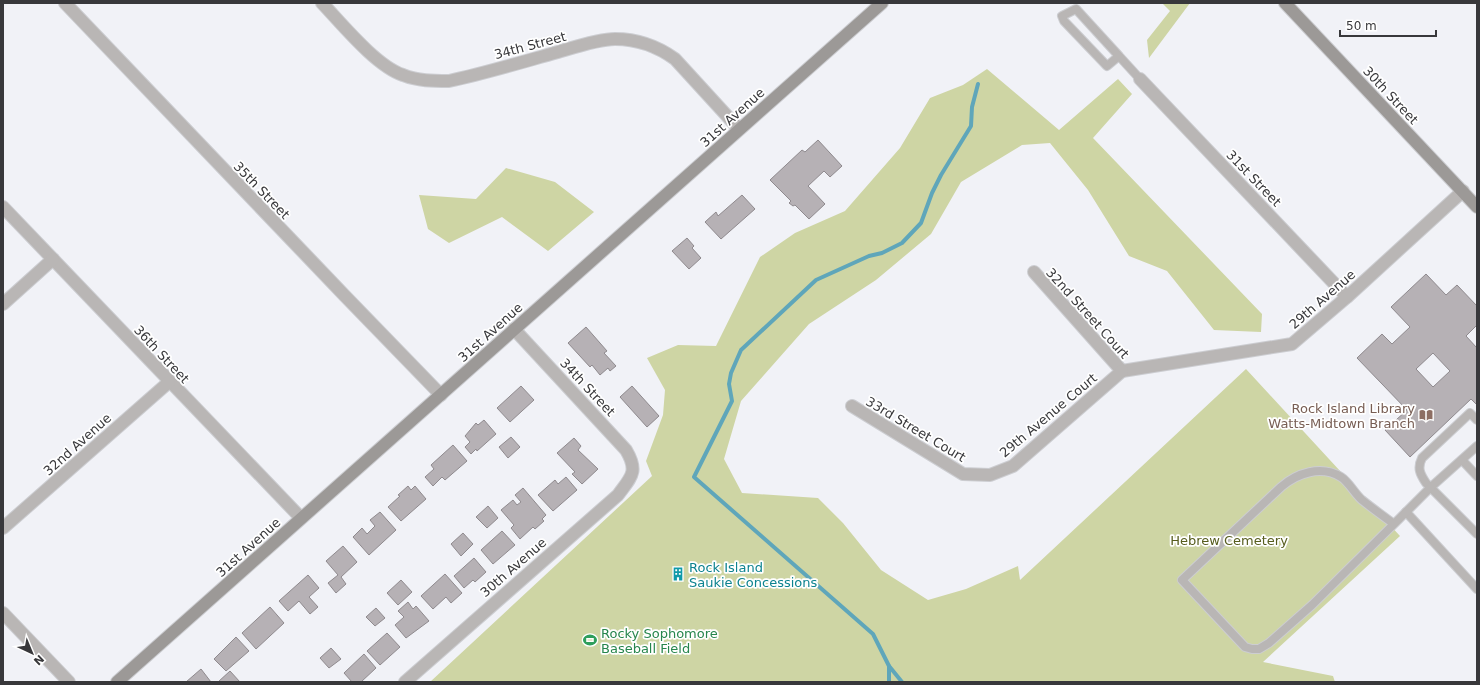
<svg xmlns="http://www.w3.org/2000/svg" width="1480" height="685" viewBox="0 0 1480 685" font-family="'DejaVu Sans',sans-serif">
<rect width="100%" height="100%" fill="#f1f2f7"/>
<g fill="#ced5a4">
<polygon points="1162,3 1190,3 1149,58 1147,40 1170,11"/>
<polygon points="987,69 1059,130 1118,79 1132,94 1093,138 1262,314 1261,332 1214,330 1167,271 1129,256 1088,190 1050,143 1022,145 961,182 931,234 876,280 809,324 741,401 724,459 742,493 818,498 843,523 881,570 928,600 966,589 1018,566 1020,580 1246,369 1400,536 1263,662 1333,676 1335,682 430,682 652,476 646,461 663,415 665,390 647,358 678,345 716,346 760,257 795,233 845,211 900,148 930,98 963,85"/>
<polygon points="506,168 555,182 594,212 548,251 502,217 449,243 428,229 419,195 476,199"/>
</g>
<g fill="none" stroke-linecap="round" stroke-linejoin="round">
<g stroke="#5fa6ba" stroke-width="4">
<polyline points="889,666 902,682"/>
<polyline points="889,682 889,666 873,634 694,477 732,401 729,384 731,373 741,350 816,280 869,256 882,253 902,243 921,223 932,193 941,175 971,126 972,107 978,84"/>
</g>
</g>
<g fill="#b6b1b5" stroke="#8f8a8e" fill-rule="evenodd">
<polygon points="818,140 842,166 830,177 824,171 808,186 825,204 809,219 795,205 793,206 789,203 791,201 770,180 802,150 805,152"/>
<polygon points="742,195 755,209 721,239 705,222 716,212 718,216"/>
<polygon points="687,238 694,246 692,248 701,258 689,269 672,251"/>
<path d="M1426 274 1446 295 1457 285 1477 306V325L1466 336 1477 348V405L1471 399 1410 457 1385 430 1407 410 1357 358 1382 334 1392 344 1410 327 1391 307ZM1433 353 1450 371 1433 387 1416 369Z"/>
<polygon points="586,327 607,351 604,353 616,366 610,371 608,368 600,375 592,365 590,367 568,343"/>
<polygon points="521,386 534,400 510,422 497,408"/>
<polygon points="632,386 659,416 647,427 620,397"/>
<polygon points="484,420 496,434 477,451 476,449 471,454 465,447 470,442 465,436 476,423 478,425"/>
<polygon points="511,437 520,447 508,458 499,447"/>
<polygon points="574,438 581,446 578,450 598,469 582,484 572,474 575,472 557,453"/>
<polygon points="453,445 467,461 445,480 442,477 433,486 425,477 434,469 431,465"/>
<polygon points="566,477 577,490 553,511 538,495 555,480 558,484"/>
<polygon points="408,486 411,490 415,486 426,499 401,521 388,507 400,496 398,495"/>
<polygon points="523,488 546,515 542,519 544,521 535,529 533,527 520,539 511,528 514,525 501,510 513,500 517,505 521,502 515,495"/>
<polygon points="488,506 498,518 487,528 476,517"/>
<polygon points="380,512 396,530 369,555 353,537 362,528 367,534 375,526 370,520"/>
<polygon points="502,531 515,545 493,564 481,550"/>
<polygon points="463,533 473,544 461,556 451,544"/>
<polygon points="343,546 357,562 341,577 346,584 336,593 328,583 338,575 326,561"/>
<polygon points="474,558 486,572 475,582 473,580 464,588 454,576"/>
<polygon points="680,570 682,574 676,579 674,574"/>
<polygon points="445,574 462,593 451,603 446,597 433,609 421,596"/>
<polygon points="308,575 319,588 309,597 318,607 310,614 299,601 288,611 279,601"/>
<polygon points="401,580 412,592 398,605 387,593"/>
<polygon points="408,602 413,609 416,606 429,621 406,638 395,625 404,617 398,611"/>
<polygon points="270,607 284,623 256,649 242,633"/>
<polygon points="376,608 385,618 375,626 366,617"/>
<polygon points="387,633 400,647 380,665 367,651"/>
<polygon points="236,637 249,651 226,671 214,659"/>
<polygon points="331,648 341,659 329,668 320,658"/>
<polygon points="364,654 376,668 361,682 352,682 344,673"/>
<polygon points="201,669 211,682 186,682"/>
<polygon points="230,671 240,682 218,682"/>
</g>
<g fill="none" stroke-linecap="round" stroke-linejoin="round">
<g stroke="#cccdd1" stroke-width="10">
<g id="lane">
<polyline points="1119,56 1076,9 1062,16 1064,21 1107,66 1119,56 1140,79"/>
<path d="M1477 420 1470 413 1422 458C1417 468 1420 474 1426 483L1477 534"/>
<polyline points="1462,460 1477,476"/>
<polyline points="1406,512 1477,589"/>
<path d="M1394 524 1312 605 1269 643 1259 649H1252L1245 647 1182 580 1281 487C1297 473 1321 465 1341 477 1349 482 1354 493 1362 500 1372 508 1383 516 1394 524L1431 487 1477 446"/>
</g>
</g>
<g stroke="#cccdd1" stroke-width="14">
<g id="street">
<polyline points="65,3 345,296 441,395"/>
<path d="M322 3C342 24 376 66 403 75 418 81 433 81 449 81 486 73 522 62 558 52 575 47 599 39 615 39 638 39 657 46 675 59L739 129"/>
<polyline points="1140,79 1347,297"/>
<polyline points="3,207 301,518"/>
<polyline points="1034,272 1122,371"/>
<polyline points="3,304 53,259"/>
<polyline points="1122,371 1292,344 1347,297 1463,191"/>
<polyline points="852,406 963,474 990,475 1013,466 1122,371"/>
<polyline points="3,528 169,382"/>
<polyline points="3,613 69,682"/>
<path d="M405 682 618 495C631 477 639 472 626 450L514 329"/>
</g>
</g>
<g stroke="#cccdd1" stroke-width="14">
<g id="secondary">
<polyline points="1285,3 1477,207"/>
<polyline points="117,682 882,3"/>
</g>
</g>
<use href="#lane" stroke="#b9b6b5" stroke-width="8"/>
<use href="#street" stroke="#b9b6b5" stroke-width="12"/>
<use href="#secondary" stroke="#9c9997" stroke-width="12"/>
</g>
<defs>
<g id="library-bare" transform="scale(1.08)"><path d="M-6-4Q-3-5.5-.7-3.5V5Q-3 3-6 4ZM6-4Q3-5.5 .7-3.5V5Q3 3 6 4Z" fill="#8d6e63" stroke="#fff" stroke-width="2.5" paint-order="stroke"/></g>
<g id="building-bare" transform="scale(1.08)"><path d="M-4-6H4V6H1V3H-1V6H-4ZM-2.5-4.3h1.7v1.8h-1.7ZM.8-4.3h1.7v1.8H.8ZM-2.5-1h1.7V.8h-1.7ZM.8-1h1.7V.8H.8Z" fill="#0f9aa8" stroke="#fff" stroke-width="2.5" paint-order="stroke"/></g>
<g id="stadium-bare" transform="scale(1.08)"><path d="M0-5a6.5 5 0 1 0 0 10a6.5 5 0 1 0 0-10ZM-3.5-1.8h7v3.6h-7Z" fill="#2e9e5b" stroke="#fff" stroke-width="2.5" paint-order="stroke"/></g>
</defs>
<g fill-rule="evenodd">
<use href="#library-bare" x="1426" y="415"/>
<use href="#building-bare" x="678" y="574"/>
<use href="#stadium-bare" x="590" y="640"/>
</g>
<g text-anchor="middle" stroke-width="3.5" stroke-linejoin="round" paint-order="stroke">
<g font-size="13" fill="#38383b" stroke="#fff">
<text transform="translate(530 45) rotate(-15)" y="5">34th Street</text>
<text transform="translate(1391 95) rotate(47)" y="5">30th Street</text>
<text transform="translate(732 117) rotate(-42)" y="5">31st Avenue</text>
<text transform="translate(1254 178) rotate(46)" y="5">31st Street</text>
<text transform="translate(262 190) rotate(46)" y="5">35th Street</text>
<text transform="translate(1322 299) rotate(-41)" y="5">29th Avenue</text>
<text transform="translate(1088 313) rotate(48)" y="5">32nd Street Court</text>
<text transform="translate(490 332) rotate(-42)" y="5">31st Avenue</text>
<text transform="translate(162 354) rotate(47)" y="5">36th Street</text>
<text transform="translate(588 387) rotate(47)" y="5">34th Street</text>
<text transform="translate(1048 415) rotate(-40)" y="5">29th Avenue Court</text>
<text transform="translate(916 429) rotate(31)" y="5">33rd Street Court</text>
<text transform="translate(77 444) rotate(-42)" y="5">32nd Avenue</text>
<text transform="translate(248 547) rotate(-42)" y="5">31st Avenue</text>
<text transform="translate(513 567) rotate(-41)" y="5">30th Avenue</text>
</g>
<g font-size="13" fill="#785e54" stroke="#fff" text-anchor="end">
<text x="1415" y="413">Rock Island Library<tspan x="1415" dy="15">Watts-Midtown Branch</tspan></text>
</g>
<g font-size="13" fill="#575d1e" stroke="#fff">
<text x="1229" y="545">Hebrew Cemetery</text>
</g>
<g font-size="13" fill="#0d838f" stroke="#fff" text-anchor="start">
<text x="689" y="572">Rock Island<tspan x="689" dy="15">Saukie Concessions</tspan></text>
</g>
<g font-size="13" fill="#27864d" stroke="#fff" text-anchor="start">
<text x="601" y="638">Rocky Sophomore<tspan x="601" dy="15">Baseball Field</tspan></text>
</g>
</g>
<rect width="1480" height="685" fill="none" stroke="#38383b" stroke-width="8"/>
<g transform="translate(32 653) rotate(136)" stroke="#ffffff" stroke-width="3" paint-order="stroke">
<path d="M0-3L7 15L0 10L-7 15Z" fill="#38383b"/>
<text y="-6" font-size="11" font-weight="bold" text-anchor="middle" fill="#38383b">N</text>
</g>
<path d="M1340 30v6h96v-6" fill="none" stroke="#38383b" stroke-width="2"/>
<text x="1346" y="30" font-size="12" fill="#38383b" stroke="#ffffff" stroke-width="3" paint-order="stroke">50 m</text>
</svg>
